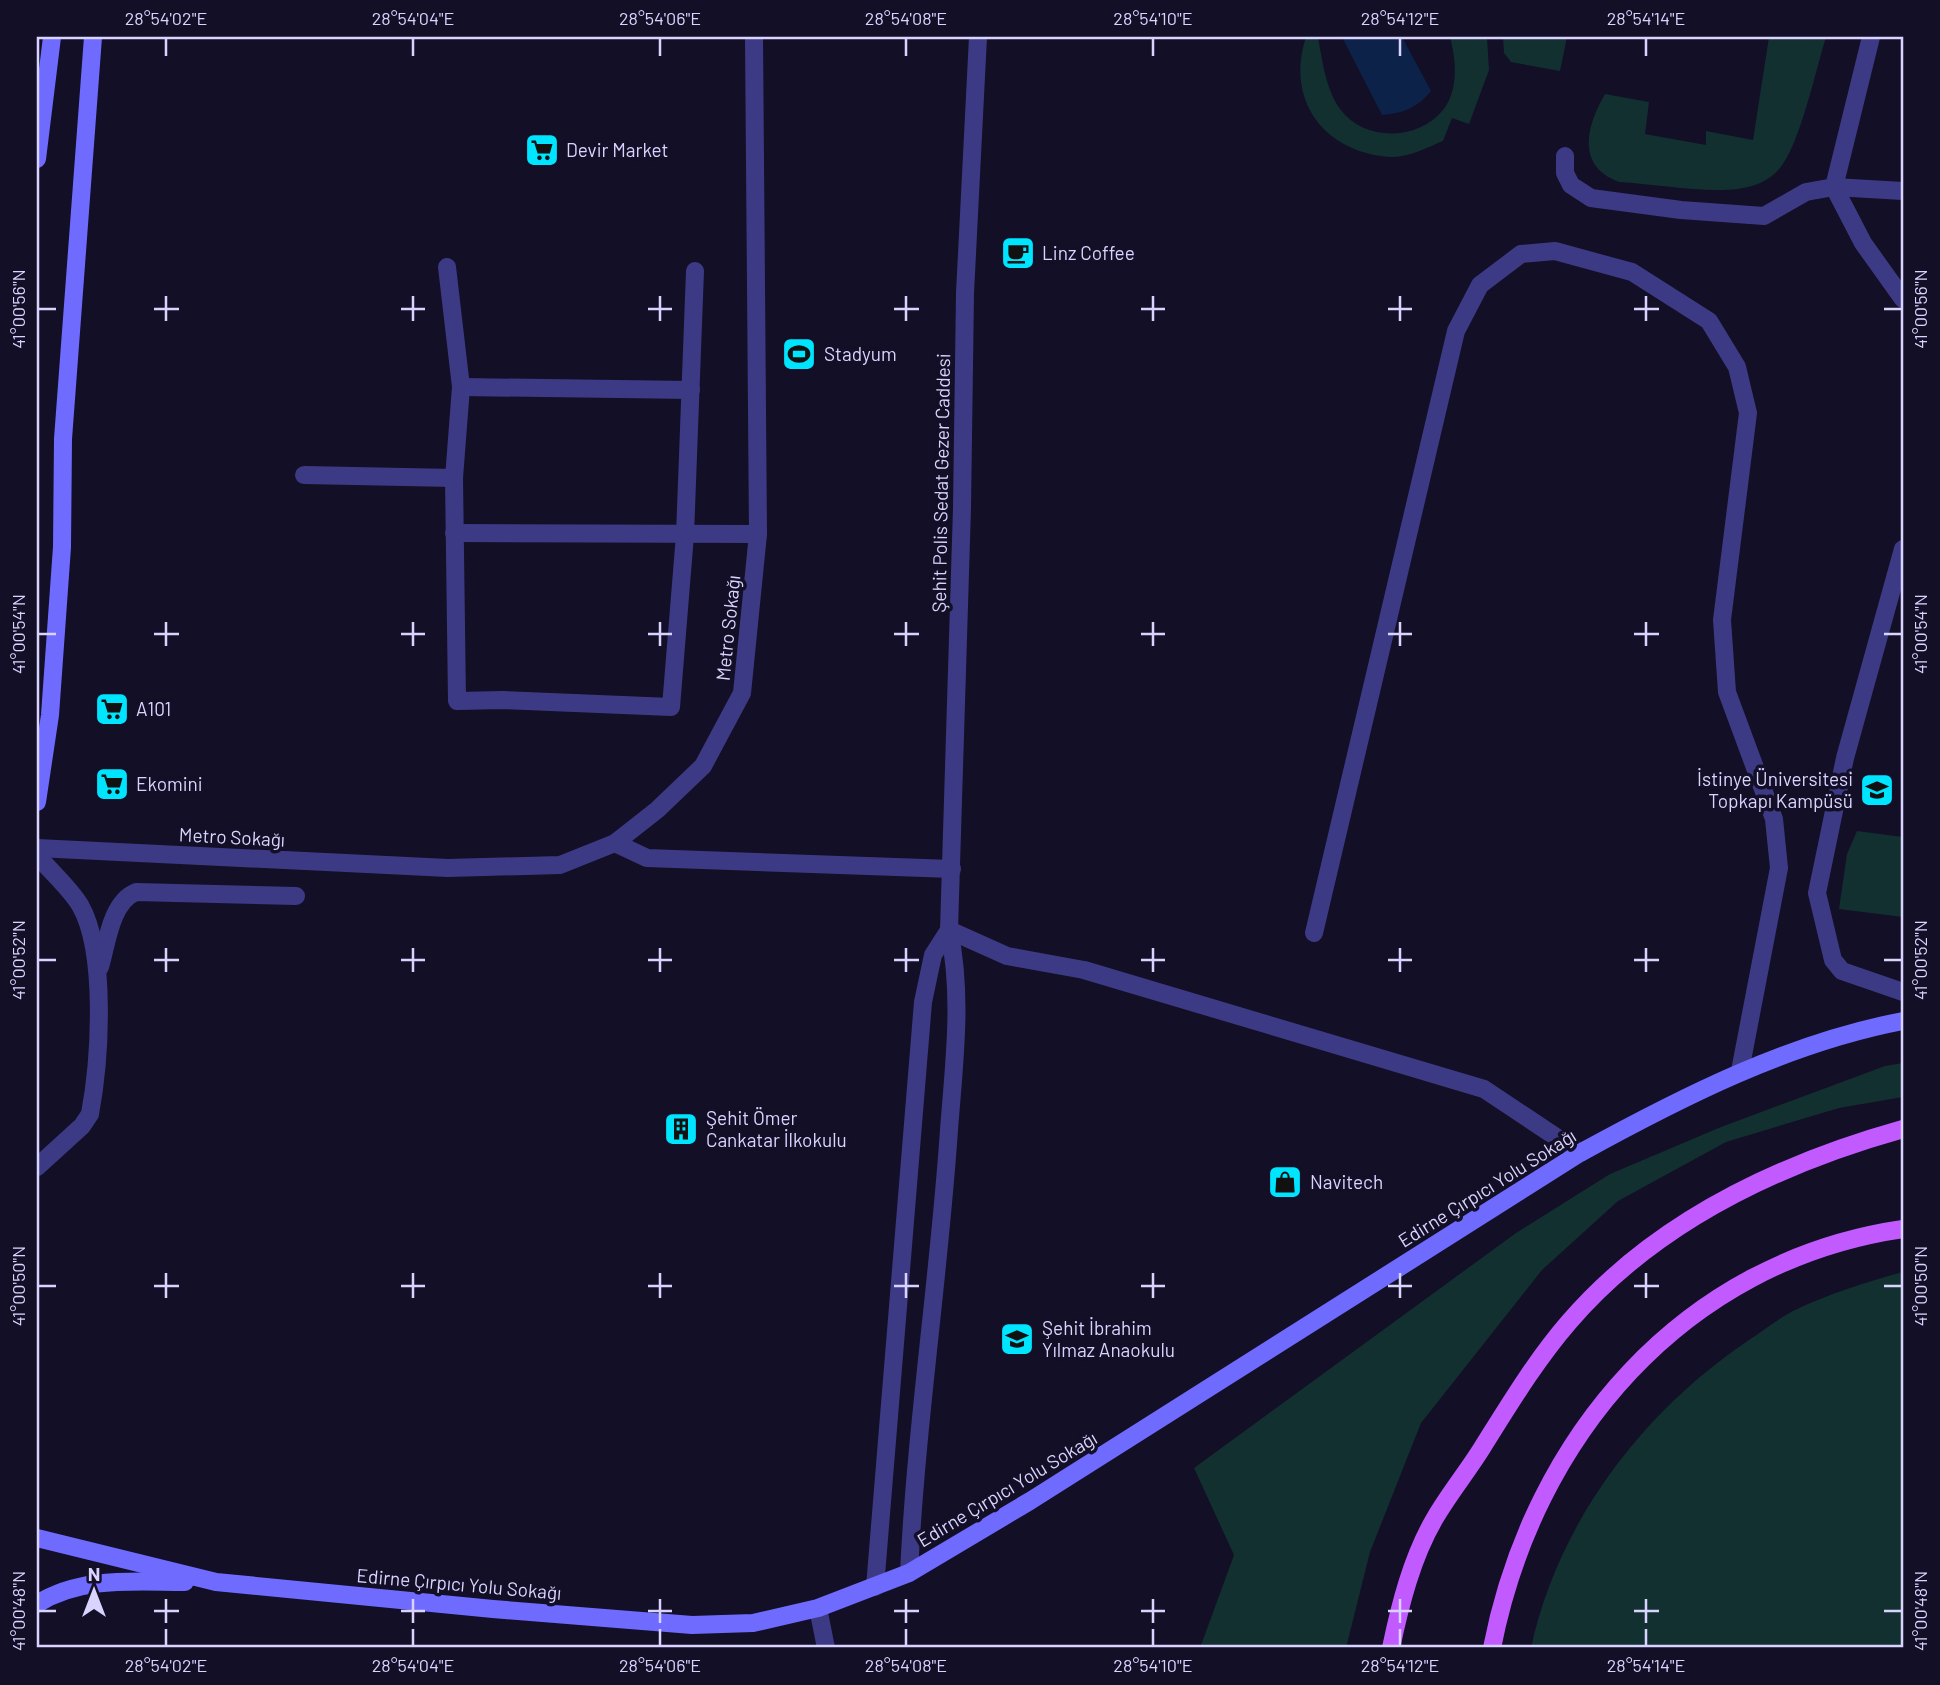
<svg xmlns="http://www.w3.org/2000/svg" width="1940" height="1685" viewBox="0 0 1940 1685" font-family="Barlow,sans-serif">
<rect width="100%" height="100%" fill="#130f26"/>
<g fill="#12302f">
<path d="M1306 37H1318C1322 59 1326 90 1340 109 1364 142 1418 141 1443 110 1459 90 1456 59 1450 37H1487L1489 70 1469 124 1452 118 1443 141C1428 147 1408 158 1391 157 1325 153 1285 101 1306 37Z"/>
<polygon points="1503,37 1567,37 1560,71 1511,62 1504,53"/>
<path d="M1769 37H1826C1816 69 1800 144 1780 168 1770 181 1753 187 1737 189 1704 193 1654 184 1619 182 1576 166 1586 127 1605 94L1649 102 1645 134 1706 145V131L1753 140Z"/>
<polygon points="1857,831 1903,837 1903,917 1839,909 1847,854"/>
<polygon points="1903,1063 1903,1097 1839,1108 1726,1142 1618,1201 1542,1270 1421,1423 1370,1552 1346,1648 1200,1648 1234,1555 1194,1468 1516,1233 1610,1174 1721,1127 1885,1066"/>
<path d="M1903 1272V1648H1531C1558 1522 1643 1411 1749 1340 1763 1331 1778 1319 1793 1311 1828 1294 1866 1282 1903 1272Z"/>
</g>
<path fill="#0c2248" d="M1342 37H1402L1431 91C1419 107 1402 114 1382 115Z"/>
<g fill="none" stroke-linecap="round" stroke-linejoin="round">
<g stroke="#3d3a85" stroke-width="18">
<polyline points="1565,156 1565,173 1571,185 1591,198 1681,210 1764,216 1806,192 1834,187"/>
<path d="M37 855C50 871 69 887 80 905 107 952 100 1060 90 1114L82 1126 37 1167"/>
<polyline points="949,930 1007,956 1084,970 1484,1089 1580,1153"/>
<polyline points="1314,933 1456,331 1480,285 1521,254 1555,251 1632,272 1709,321 1737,367 1748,413 1722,620 1727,692 1774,819 1779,868 1740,1071"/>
<path d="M100 967C107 943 111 902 136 892L296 896"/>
</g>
<g stroke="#3d3a85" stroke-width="18">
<polyline points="1871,37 1834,187 1863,243 1903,299"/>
<polyline points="1834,187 1903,191"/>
<polyline points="447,267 461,387 454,478 457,701 503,700 671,707 685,535 695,271"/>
<polyline points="461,387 691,390"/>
<polyline points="304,475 454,478"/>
<polyline points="454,533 758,534"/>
<polyline points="1903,549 1845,758 1817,893 1833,960 1842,971 1903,992"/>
<polyline points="615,843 647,858 952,869"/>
<polyline points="37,848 448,868 560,865 615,843 657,810 703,766 742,693 758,534 754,37"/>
<path d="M909 1573C916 1425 939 1278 949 1130 954 1063 963 997 949 930L962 508 965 293 978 37"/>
<polyline points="875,1587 923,1002 933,955 949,930"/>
<polyline points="818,1608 826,1648"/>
</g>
<g stroke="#6f6bff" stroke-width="18">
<polyline points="37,159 52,37"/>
<polyline points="37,802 50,715 62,547 63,439 93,37"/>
<path d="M37 1538 216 1582 493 1609 692 1625 753 1623 818 1608 909 1573 1030 1501 1580 1153C1682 1097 1788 1043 1903 1021"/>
<path d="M37 1604C81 1576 134 1582 185 1582"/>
</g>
<g stroke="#c25bff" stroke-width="18">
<path d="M1391 1648C1400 1605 1412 1557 1435 1518 1449 1494 1467 1472 1482 1448 1509 1405 1536 1360 1569 1322 1656 1221 1778 1164 1903 1129"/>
<path d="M1492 1648C1533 1437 1683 1261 1903 1229"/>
</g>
</g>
<path fill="none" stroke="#d9d4ff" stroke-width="2.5" d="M166 38V56M413 38V56M660 38V56M906 38V56M1153 38V56M1400 38V56M1646 38V56M166 296V321M413 296V321M660 296V321M906 296V321M1153 296V321M1400 296V321M1646 296V321M38 309H56M154 309H179M401 309H425M648 309H672M894 309H919M1141 309H1165M1388 309H1412M1634 309H1659M1884 309H1902M166 622V646M413 622V646M660 622V646M906 622V646M1153 622V646M1400 622V646M1646 622V646M38 634H56M154 634H179M401 634H425M648 634H672M894 634H919M1141 634H1165M1388 634H1412M1634 634H1659M1884 634H1902M166 948V972M413 948V972M660 948V972M906 948V972M1153 948V972M1400 948V972M1646 948V972M38 960H56M154 960H179M401 960H425M648 960H672M894 960H919M1141 960H1165M1388 960H1412M1634 960H1659M1884 960H1902M166 1273V1298M413 1273V1298M660 1273V1298M906 1273V1298M1153 1273V1298M1400 1273V1298M1646 1273V1298M38 1286H56M154 1286H179M401 1286H425M648 1286H672M894 1286H919M1141 1286H1165M1388 1286H1412M1634 1286H1659M1884 1286H1902M166 1599V1623M413 1599V1623M660 1599V1623M906 1599V1623M1153 1599V1623M1400 1599V1623M1646 1599V1623M38 1611H56M154 1611H179M401 1611H425M648 1611H672M894 1611H919M1141 1611H1165M1388 1611H1412M1634 1611H1659M1884 1611H1902M166 1629V1646M413 1629V1646M660 1629V1646M906 1629V1646M1153 1629V1646M1400 1629V1646M1646 1629V1646"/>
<defs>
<g id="supermarket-square" transform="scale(1.75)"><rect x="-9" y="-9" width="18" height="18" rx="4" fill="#00e5ff" stroke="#130f26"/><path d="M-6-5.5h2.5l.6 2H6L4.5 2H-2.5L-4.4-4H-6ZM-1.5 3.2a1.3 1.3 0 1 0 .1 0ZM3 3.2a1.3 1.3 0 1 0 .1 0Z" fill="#111"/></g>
<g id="cafe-square" transform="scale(1.75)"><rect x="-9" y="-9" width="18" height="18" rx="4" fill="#00e5ff" stroke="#130f26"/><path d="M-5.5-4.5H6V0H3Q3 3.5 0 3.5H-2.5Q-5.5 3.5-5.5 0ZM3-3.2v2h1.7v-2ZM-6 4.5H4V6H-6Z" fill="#111"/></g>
<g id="stadium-square" transform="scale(1.75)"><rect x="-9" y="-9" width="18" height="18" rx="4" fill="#00e5ff" stroke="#130f26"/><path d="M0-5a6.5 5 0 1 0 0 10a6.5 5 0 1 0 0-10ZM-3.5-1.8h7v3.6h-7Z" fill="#111"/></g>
<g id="university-square" transform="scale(1.75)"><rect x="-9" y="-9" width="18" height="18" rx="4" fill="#00e5ff" stroke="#130f26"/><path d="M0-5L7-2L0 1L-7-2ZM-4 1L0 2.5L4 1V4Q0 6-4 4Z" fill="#111"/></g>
<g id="building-square" transform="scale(1.75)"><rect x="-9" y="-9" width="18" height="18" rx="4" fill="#00e5ff" stroke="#130f26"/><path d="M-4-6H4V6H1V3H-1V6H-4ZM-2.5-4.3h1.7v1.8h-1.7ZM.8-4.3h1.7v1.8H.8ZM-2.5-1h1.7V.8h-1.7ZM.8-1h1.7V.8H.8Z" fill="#111"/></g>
<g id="shop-square" transform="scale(1.75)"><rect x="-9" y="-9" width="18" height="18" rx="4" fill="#00e5ff" stroke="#130f26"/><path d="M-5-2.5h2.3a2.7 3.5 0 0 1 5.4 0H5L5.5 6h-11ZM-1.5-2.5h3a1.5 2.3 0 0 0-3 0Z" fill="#111"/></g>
<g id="school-square" transform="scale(1.75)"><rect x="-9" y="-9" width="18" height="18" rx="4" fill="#00e5ff" stroke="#130f26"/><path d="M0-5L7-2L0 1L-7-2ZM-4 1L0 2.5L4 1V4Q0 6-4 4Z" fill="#111"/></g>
</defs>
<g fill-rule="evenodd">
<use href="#supermarket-square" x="542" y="150"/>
<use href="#cafe-square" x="1018" y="253"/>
<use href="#stadium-square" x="799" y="354"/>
<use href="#supermarket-square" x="112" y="709"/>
<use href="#supermarket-square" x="112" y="784"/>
<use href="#university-square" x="1877" y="790"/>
<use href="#building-square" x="681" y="1129"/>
<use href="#shop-square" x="1285" y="1182"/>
<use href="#school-square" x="1017" y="1339"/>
</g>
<g text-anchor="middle" stroke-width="7" stroke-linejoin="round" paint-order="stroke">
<g font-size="19" fill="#d9d4ff" stroke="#130f26" text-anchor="start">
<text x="566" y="157">Devir Market</text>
<text x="1042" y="260">Linz Coffee</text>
<text x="824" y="361">Stadyum</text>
<text x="136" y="716">A101</text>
<text x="1853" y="786" text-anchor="end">İstinye Üniversitesi<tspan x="1853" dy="22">Topkapı Kampüsü</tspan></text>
<text x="136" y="791">Ekomini</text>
<text x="706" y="1125">Şehit Ömer<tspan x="706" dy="22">Cankatar İlkokulu</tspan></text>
<text x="1310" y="1189">Navitech</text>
<text x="1042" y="1335">Şehit İbrahim<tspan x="1042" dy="22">Yılmaz Anaokulu</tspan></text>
</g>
<g font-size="19" fill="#d9d4ff" stroke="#130f26">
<text transform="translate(941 483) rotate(-89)" y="7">Şehit Polis Sedat Gezer Caddesi</text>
<text transform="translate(728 628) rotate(-84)" y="7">Metro Sokağı</text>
<text transform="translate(232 837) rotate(3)" y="7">Metro Sokağı</text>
<text transform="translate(1487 1188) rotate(-32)" y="7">Edirne Çırpıcı Yolu Sokağı</text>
<text transform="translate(1007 1489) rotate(-31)" y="7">Edirne Çırpıcı Yolu Sokağı</text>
<text transform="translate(459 1584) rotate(5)" y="7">Edirne Çırpıcı Yolu Sokağı</text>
</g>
</g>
<rect width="1940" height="1685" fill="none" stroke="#130f26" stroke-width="77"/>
<g transform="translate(94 1591)" stroke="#130f26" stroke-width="5" paint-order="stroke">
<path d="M0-5L12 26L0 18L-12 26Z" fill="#d9d4ff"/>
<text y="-10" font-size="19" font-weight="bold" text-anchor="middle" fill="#d9d4ff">N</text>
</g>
<rect x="38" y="38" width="1864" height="1608" fill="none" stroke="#d9d4ff" stroke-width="2.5"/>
<g font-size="18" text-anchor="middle" fill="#d9d4ff">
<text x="166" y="25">28°54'02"E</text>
<text x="413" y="25">28°54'04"E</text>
<text x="660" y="25">28°54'06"E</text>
<text x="906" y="25">28°54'08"E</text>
<text x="1153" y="25">28°54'10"E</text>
<text x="1400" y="25">28°54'12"E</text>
<text x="1646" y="25">28°54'14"E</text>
<text transform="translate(19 309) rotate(-90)" y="6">41°00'56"N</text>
<text transform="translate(1921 309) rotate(-90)" y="6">41°00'56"N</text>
<text transform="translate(19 634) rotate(-90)" y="6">41°00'54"N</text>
<text transform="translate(1921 634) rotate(-90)" y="6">41°00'54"N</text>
<text transform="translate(19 960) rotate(-90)" y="6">41°00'52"N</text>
<text transform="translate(1921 960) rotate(-90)" y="6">41°00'52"N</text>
<text transform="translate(19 1286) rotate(-90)" y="6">41°00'50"N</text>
<text transform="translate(1921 1286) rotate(-90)" y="6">41°00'50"N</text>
<text transform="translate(19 1611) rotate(-90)" y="6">41°00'48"N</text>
<text transform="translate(1921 1611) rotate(-90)" y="6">41°00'48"N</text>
<text x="166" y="1672">28°54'02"E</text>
<text x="413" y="1672">28°54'04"E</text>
<text x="660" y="1672">28°54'06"E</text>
<text x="906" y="1672">28°54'08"E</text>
<text x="1153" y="1672">28°54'10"E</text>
<text x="1400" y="1672">28°54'12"E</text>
<text x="1646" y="1672">28°54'14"E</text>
</g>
</svg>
